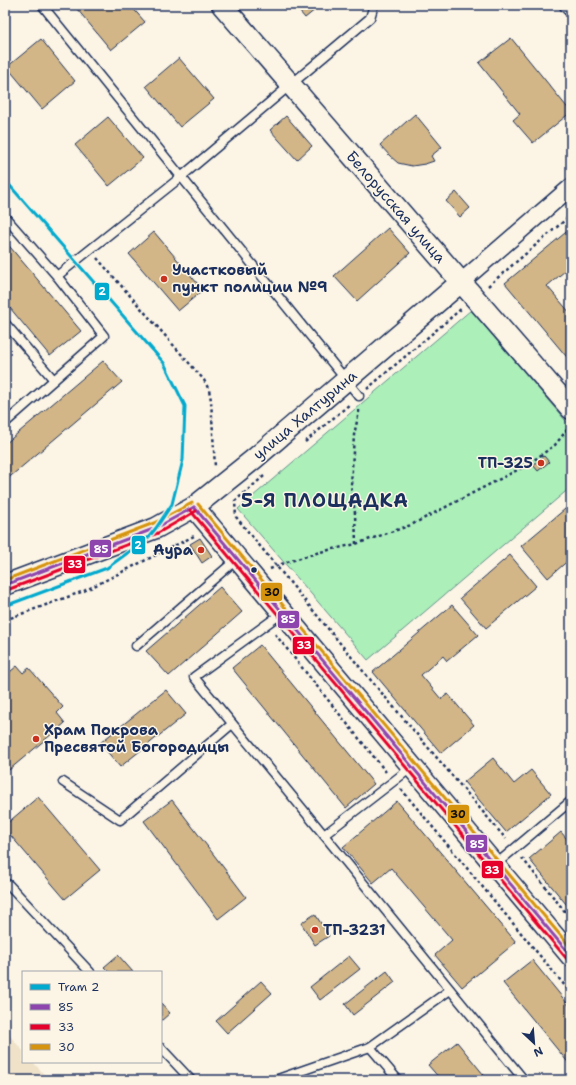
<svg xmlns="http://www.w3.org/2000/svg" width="576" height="1085" viewBox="0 0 576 1085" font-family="'Shantell Sans',sans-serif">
<rect width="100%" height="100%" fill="#fcf5e5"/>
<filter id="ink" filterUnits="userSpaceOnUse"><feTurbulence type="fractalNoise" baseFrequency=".025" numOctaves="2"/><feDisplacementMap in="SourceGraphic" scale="8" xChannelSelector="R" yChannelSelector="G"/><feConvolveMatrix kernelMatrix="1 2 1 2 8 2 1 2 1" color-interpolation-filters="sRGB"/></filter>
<g filter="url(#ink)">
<polygon fill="#efe2c9" points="5,1030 23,1051 23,1062 33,1062 49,1080 5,1080"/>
<polygon fill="#acefb9" stroke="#648f8c" points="471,310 571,427 571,487 368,660 238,509"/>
<g fill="#d2b687" stroke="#1b2f5e">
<polygon points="81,5 130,5 145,22 111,50 77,9"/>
<polygon points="154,5 162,5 157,9"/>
<polygon points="294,5 321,5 305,18"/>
<polygon points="511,38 571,112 533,143 513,120 520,114 479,63"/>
<polygon points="41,39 75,81 42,109 7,67"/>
<polygon points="179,58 214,99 180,127 146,86"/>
<polygon points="415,114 442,147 431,156 434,161 425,164 412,166 398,163 390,156 380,145"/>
<polygon points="286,116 312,146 297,160 270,130"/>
<polygon points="108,117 143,158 109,186 75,145"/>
<polygon points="456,192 470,208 460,217 446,201"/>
<polygon points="388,228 410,253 357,301 334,276"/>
<polygon points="571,228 571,266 547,286 571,314 571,362 505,283"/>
<polygon points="154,232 203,290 178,311 129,254"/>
<polygon points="5,241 81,331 50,356 5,302"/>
<polygon points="103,361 122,382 5,481 5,444"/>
<polygon points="544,456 549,462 538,471 533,465"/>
<polygon points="571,504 571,548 569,550 571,552 571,558 548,578 521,546"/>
<polygon points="200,538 212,556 202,563 190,544"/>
<polygon points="510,555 536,586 486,628 460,598"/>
<polygon points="220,587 242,612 169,676 146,651"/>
<polygon points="452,605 478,635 447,661 443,656 421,675 441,699 448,694 474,725 441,753 373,672"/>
<polygon points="260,645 374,784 346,808 232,668"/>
<polygon points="17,666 23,673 29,668 63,707 57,713 65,723 9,770 5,765 5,676"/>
<polygon points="166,690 186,714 120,767 100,743"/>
<polygon points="493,758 514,784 531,770 551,794 506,832 464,782"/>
<polygon points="38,797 100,870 65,899 5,829 5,825"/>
<polygon points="172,800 246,897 218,919 144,821"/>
<polygon points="397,801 516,942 462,987 435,955 452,940 391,868 373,883 343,847"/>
<polygon points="561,832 571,844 571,910 529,859"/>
<polygon points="315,914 329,936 315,945 301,923"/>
<polygon points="118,955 133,972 109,972 104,967"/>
<polygon points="349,956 360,969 320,1000 310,987"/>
<polygon points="532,960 571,1008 571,1066 503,983"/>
<polygon points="387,971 395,982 353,1015 345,1004"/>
<polygon points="261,981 272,993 227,1033 216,1021"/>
<polygon points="161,1003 170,1013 161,1021"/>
<polygon points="457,1042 488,1080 441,1080 428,1065"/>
</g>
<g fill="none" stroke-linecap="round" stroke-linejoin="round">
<g stroke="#1b2f5e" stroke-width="11">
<g id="service">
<polyline points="42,5 359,396"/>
<polyline points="5,217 57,276 104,336 5,423"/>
<polyline points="57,276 181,177 370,18 373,8 373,5"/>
<polyline points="5,323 54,380"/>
<polyline points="282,613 194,677 324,835 412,767"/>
<polyline points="136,646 237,559"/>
<polyline points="63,782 120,820 232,724"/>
<polyline points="324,835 524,1080"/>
<polyline points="495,865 571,801"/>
<polyline points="5,883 9,885 90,972"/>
<polyline points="161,1048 191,1080"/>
<polyline points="275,1080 370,1047"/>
<polyline points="398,1080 370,1047 450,990"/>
</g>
</g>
<g stroke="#1b2f5e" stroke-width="19">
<g id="minor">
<polyline points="568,5 571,8"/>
<polyline points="461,282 571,187"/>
</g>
</g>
<g stroke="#1b2f5e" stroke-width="23">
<g id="tertiary">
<polyline points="222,5 461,282 571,409"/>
<polyline points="194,507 571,956"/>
<polyline points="5,585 156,528 194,507 254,459 461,282"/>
</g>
</g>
<g stroke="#1b2f5e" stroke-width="2.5" stroke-dasharray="3 3" stroke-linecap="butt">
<polyline points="97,258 204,380 209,390 211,400 215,467"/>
<polyline points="488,286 571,215"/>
<polyline points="367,389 461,309"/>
<polyline points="305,442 350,404"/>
<polyline points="264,476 235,501 236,517 363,671 506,839"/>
<polyline points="356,544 355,513 351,486 354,435 359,412 359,408"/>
<polyline points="270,569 284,563 320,552 356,544 411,525 527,465 555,445 570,426"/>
<polyline points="5,620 84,591 194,536"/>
<polyline points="275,634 386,772"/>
<polyline points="401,789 571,993"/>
<polyline points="522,858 571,919"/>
</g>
<use href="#service" stroke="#fcf5e5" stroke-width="8"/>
<use href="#minor" stroke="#fcf5e5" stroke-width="16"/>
<use href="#tertiary" stroke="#fcf5e5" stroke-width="20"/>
<g stroke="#fcf5e5" stroke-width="6">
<g id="bus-1">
<polyline points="194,507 571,956"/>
<polyline points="5,585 156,528 194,507"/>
</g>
</g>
<g stroke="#fcf5e5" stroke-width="6">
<g id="bus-2">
<polyline points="190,510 567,959"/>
<polyline points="7,590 158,533 196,511"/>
</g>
</g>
<g stroke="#fcf5e5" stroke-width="6">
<g id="bus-3">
<polyline points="198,504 571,948"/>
<polyline points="5,580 154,523 192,503"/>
</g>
</g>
<use href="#bus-1" stroke="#8e44ad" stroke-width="3"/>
<use href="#bus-2" stroke="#e4002b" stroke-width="3"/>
<use href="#bus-3" stroke="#d6940e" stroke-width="3"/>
<g stroke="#fcf5e5" stroke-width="6">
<polyline id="tram-1" points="5,180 164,363 185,406 183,460 172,504 156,528 148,538 107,568 5,606"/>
</g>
<use href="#tram-1" stroke="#00a9ce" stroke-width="3"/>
</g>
</g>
<g fill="#c8321e" stroke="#fcf5e5" stroke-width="1.5">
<circle cx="164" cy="279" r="4"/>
<circle cx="541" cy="463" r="4"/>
<circle cx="201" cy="550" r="4"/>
<circle cx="36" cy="739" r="4"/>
<circle cx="315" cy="930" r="4"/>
</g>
<circle fill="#1b2f5e" stroke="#fcf5e5" stroke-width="1.5" cx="254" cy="570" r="3.5"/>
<g text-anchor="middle" stroke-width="3" stroke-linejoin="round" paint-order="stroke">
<g font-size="15" fill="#1b2f5e" stroke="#fcf5e5">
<text transform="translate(396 207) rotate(49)" y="5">Белорусская улица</text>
<text transform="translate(305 415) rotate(-40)" y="5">улица Халтурина</text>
</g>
<g font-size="15" font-weight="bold" fill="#1b2f5e" stroke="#fcf5e5" text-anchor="start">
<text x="172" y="275">Участковый<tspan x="172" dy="17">пункт полиции №9</tspan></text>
<text x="533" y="468" text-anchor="end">ТП-325</text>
<text x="193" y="555" text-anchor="end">Аура</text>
<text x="44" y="735">Храм Покрова<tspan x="44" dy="17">Пресвятой Богородицы</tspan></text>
<text x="323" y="935">ТП-3231</text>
</g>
<g font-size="19" font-weight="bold" letter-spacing="1" fill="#1b2f5e" stroke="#fcf5e5">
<text x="325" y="507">5-Я ПЛОЩАДКА</text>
</g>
</g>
<g stroke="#fcf5e5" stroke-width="1.5">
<rect x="94" y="282" width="16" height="19" rx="4" fill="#00a9ce"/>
<rect x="131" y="535" width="15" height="20" rx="4" fill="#00a9ce"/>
<rect x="89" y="539" width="23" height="19" rx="4" fill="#8e44ad"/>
<rect x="63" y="555" width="23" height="19" rx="4" fill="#e4002b"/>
<rect x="260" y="582" width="23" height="20" rx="4" fill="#d6940e"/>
<rect x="277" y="610" width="23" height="19" rx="4" fill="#8e44ad"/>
<rect x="292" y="636" width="23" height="19" rx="4" fill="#e4002b"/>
<rect x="447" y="804" width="23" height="20" rx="4" fill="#d6940e"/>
<rect x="465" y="834" width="23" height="19" rx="4" fill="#8e44ad"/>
<rect x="481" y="860" width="23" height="19" rx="4" fill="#e4002b"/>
</g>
<g font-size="11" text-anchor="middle" font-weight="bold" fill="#fff">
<text x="102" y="295">2</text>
<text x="138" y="549">2</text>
<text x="101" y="553">85</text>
<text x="75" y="568">33</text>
<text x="288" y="623">85</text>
<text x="304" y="649">33</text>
<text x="477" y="848">85</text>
<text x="492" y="874">33</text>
</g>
<g font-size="11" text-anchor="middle" font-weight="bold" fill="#111">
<text x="272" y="596">30</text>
<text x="458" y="818">30</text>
</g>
<rect width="576" height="1085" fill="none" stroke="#fcf5e5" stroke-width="20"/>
<rect x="10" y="10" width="556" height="1065" fill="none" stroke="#1b2f5e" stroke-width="1.5" filter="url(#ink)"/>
<rect x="22" y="971" width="140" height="92" fill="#fcf5e5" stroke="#a2a6af"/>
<rect x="30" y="984" width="20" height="6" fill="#00a9ce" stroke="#a2a6af"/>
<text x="58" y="991" font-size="12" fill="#1b2f5e">Tram 2</text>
<rect x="30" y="1004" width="20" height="6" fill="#8e44ad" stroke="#a2a6af"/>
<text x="58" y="1011" font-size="12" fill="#1b2f5e">85</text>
<rect x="30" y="1024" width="20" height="6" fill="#e4002b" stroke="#a2a6af"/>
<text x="58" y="1031" font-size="12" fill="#1b2f5e">33</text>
<rect x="30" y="1044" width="20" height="6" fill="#d6940e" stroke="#a2a6af"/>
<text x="58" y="1051" font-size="12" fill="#1b2f5e">30</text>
<g transform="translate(534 1043) rotate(154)" stroke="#fcf5e5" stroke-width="3" paint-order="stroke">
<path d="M0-3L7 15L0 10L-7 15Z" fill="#1b2f5e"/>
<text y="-6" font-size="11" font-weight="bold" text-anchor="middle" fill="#1b2f5e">N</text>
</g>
</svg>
